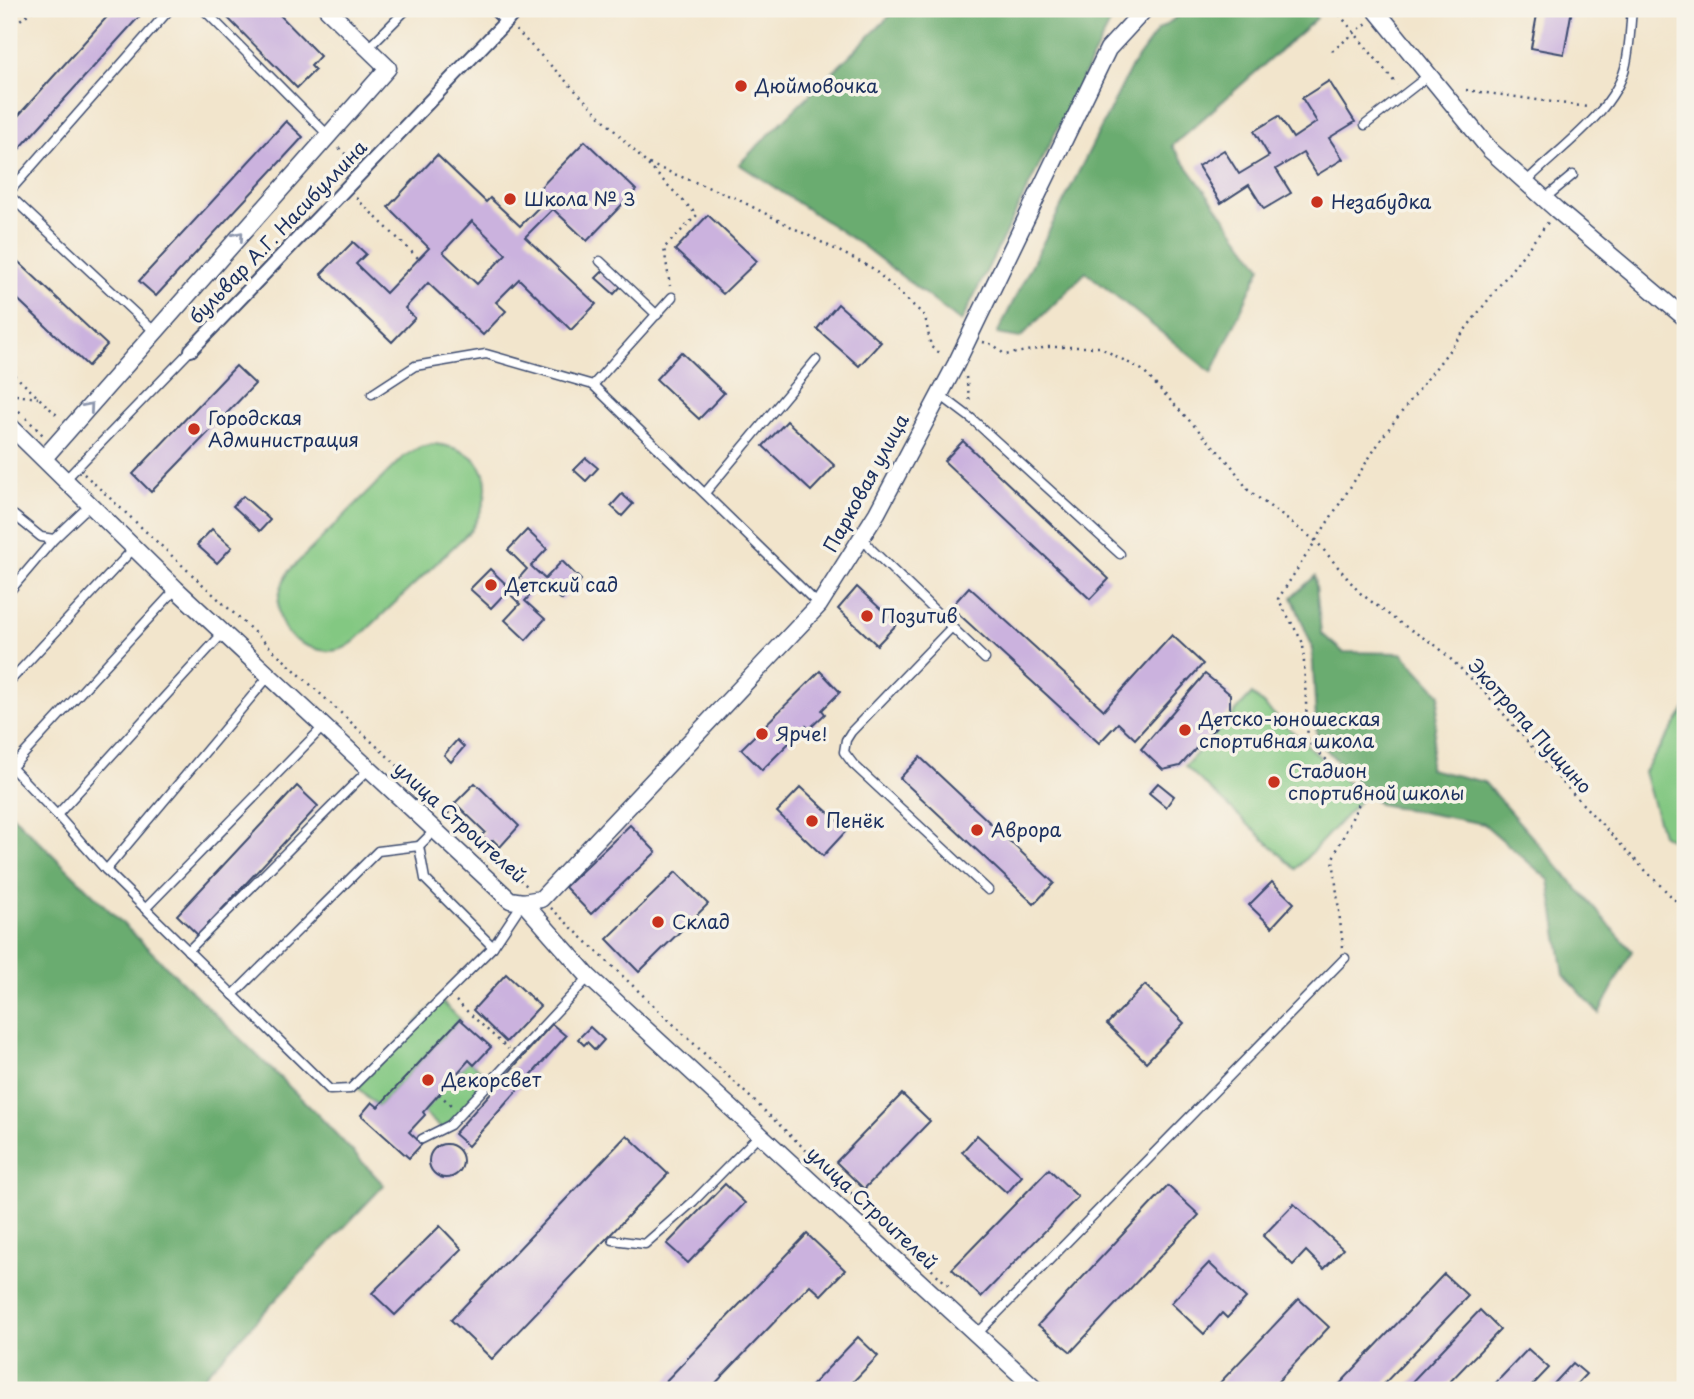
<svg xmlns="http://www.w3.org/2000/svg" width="1694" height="1399" viewBox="0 0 1694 1399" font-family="'Playpen Sans',sans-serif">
<rect width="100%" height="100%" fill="#f7f3e8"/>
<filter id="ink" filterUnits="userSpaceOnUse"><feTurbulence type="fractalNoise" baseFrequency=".0143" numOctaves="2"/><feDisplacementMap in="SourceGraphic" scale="14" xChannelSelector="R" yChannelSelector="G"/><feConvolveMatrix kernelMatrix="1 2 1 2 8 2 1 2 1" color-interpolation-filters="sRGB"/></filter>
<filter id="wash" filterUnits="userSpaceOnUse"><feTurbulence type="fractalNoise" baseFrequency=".00686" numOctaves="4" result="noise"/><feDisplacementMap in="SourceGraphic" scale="28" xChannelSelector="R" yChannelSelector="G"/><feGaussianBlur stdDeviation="1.57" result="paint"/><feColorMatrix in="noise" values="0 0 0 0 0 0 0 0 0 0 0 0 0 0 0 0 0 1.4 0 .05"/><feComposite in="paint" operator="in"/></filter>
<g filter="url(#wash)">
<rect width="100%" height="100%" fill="#f2e5cc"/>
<g fill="#83c882" stroke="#4f7c70" stroke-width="2">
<path d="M435 444C490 451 498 486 471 530L355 641C351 644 346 648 341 649 332 652 321 651 313 648 275 637 271 603 288 572L403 457 420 447Z"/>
<polygon points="1252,694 1363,797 1296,869 1185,766"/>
<polygon points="1685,709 1685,848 1662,834 1644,772"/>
<polygon points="439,999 460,1019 378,1107 357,1087"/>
<polygon points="469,1060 490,1079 443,1130 423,1112"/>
</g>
<g fill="#6aac70" stroke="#426e67" stroke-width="2">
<polygon points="897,9 1115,9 1114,15 961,322 863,246 739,164"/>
<polygon points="1189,9 1310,9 1317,18 1172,146 1261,267 1212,373 1086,272 1020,338 997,334 1132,66 1158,30"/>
<polygon points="1315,576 1321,633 1343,652 1402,653 1440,694 1429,769 1484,782 1632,951 1599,1013 1564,975 1549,880 1484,824 1379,804 1317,740 1312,646 1292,597"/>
<polygon points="9,812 319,1116 384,1185 204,1376 213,1390 9,1390"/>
</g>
<g id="blocks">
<g fill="#cbb2de" fill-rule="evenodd">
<polygon points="114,9 146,9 11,158 9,156 9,126"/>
<polygon points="219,9 274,9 320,56 311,66 315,70 297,88"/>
<polygon points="1538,9 1572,9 1564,54 1531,48"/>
<polygon points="1329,81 1355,122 1329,138 1343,159 1317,175 1303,153 1276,169 1291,193 1264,209 1249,185 1221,203 1198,166 1224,150 1239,174 1269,156 1254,131 1279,116 1293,138 1317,122 1302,98"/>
<polygon points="286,121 303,137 156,296 139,281"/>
<path d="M585 141 636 190 587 241 553 209 525 237 596 304 571 330 519 279 496 302 506 311 483 335 428 283 405 308 415 318 392 342 321 274 353 242 366 254 356 264 386 293 429 248 388 207 437 155 486 202 490 198 520 226 545 201 536 192ZM472 221 506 254 477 284 443 252Z"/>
<polygon points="708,215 757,261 723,294 675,250"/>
<polygon points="9,253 107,345 88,366 9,291"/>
<polygon points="605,269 623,284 614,294 596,278"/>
<polygon points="838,304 881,342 859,366 817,329"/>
<polygon points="681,352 724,393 699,419 656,379"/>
<polygon points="236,366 255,384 151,492 133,474"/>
<polygon points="787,421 835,466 811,491 763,446"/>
<polygon points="963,441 1109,579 1090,599 944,461"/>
<polygon points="586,458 598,468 586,481 574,470"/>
<polygon points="622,494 633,504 622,516 611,506"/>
<polygon points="243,496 270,520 260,531 233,506"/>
<polygon points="212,529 232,547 217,563 197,545"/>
<polygon points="527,530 547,549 531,566 545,579 562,561 581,580 562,600 542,582 525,601 545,619 526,640 505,620 520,604 507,591 491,608 470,589 490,569 510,588 527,569 508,550"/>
<polygon points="857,587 897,624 877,645 838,609"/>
<polygon points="969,587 1104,710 1172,635 1203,664 1135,739 1118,723 1099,743 951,607"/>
<polygon points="820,671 840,692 822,710 825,714 809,729 806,726 762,770 741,749"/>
<polygon points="1205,674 1230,694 1230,711 1180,766 1163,770 1141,749"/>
<polygon points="457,740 464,747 451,762 444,755"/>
<polygon points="920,757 1054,883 1034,904 900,778"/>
<polygon points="475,783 519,826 500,847 493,840 489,843 481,836 485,832 455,803"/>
<polygon points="1158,783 1174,796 1166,807 1149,793"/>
<polygon points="297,786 318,806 198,935 177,915"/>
<polygon points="801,787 847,830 823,856 777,812"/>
<polygon points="630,825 656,852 591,914 565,887"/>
<polygon points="676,872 708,904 639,972 607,939"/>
<polygon points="1272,882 1294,903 1272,927 1249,905"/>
<polygon points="506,974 540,1006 506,1042 473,1010"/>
<polygon points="1145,985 1184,1023 1146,1062 1107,1024"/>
<polygon points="460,1019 491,1047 474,1065 469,1060 423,1112 425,1115 409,1132 422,1144 409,1158 361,1115 372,1102 378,1107"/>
<polygon points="552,1024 566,1036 468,1146 454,1134"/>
<polygon points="590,1027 604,1040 595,1050 587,1042 584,1045 578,1039"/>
<polygon points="902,1094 930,1121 864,1189 836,1162"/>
<polygon points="627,1135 668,1174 492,1359 451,1320"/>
<polygon points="977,1135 1022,1176 1007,1193 962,1152"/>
<circle cx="446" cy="1161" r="17"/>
<polygon points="1049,1169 1078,1197 981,1297 952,1269"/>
<polygon points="725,1184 745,1203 688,1263 667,1244"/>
<polygon points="1168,1186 1199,1215 1071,1352 1038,1325"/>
<polygon points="1294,1204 1343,1249 1324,1269 1306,1251 1293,1265 1263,1236"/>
<polygon points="440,1226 462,1249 395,1315 372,1293"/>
<polygon points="807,1234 845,1270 821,1295 810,1285 709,1390 666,1390 661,1386"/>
<polygon points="1209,1263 1246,1298 1227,1318 1222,1313 1204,1334 1171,1303"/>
<polygon points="1444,1274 1468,1296 1378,1390 1334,1390"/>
<polygon points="1299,1299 1329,1327 1270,1390 1213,1390"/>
<polygon points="1480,1310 1500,1330 1442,1390 1404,1390"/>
<polygon points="858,1337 878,1356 845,1390 807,1390"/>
<polygon points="1528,1349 1549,1368 1528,1390 1489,1390"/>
<polygon points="1573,1363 1586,1374 1571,1390 1548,1390"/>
</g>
</g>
</g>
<g filter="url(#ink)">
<use href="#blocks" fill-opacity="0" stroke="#3b4a6e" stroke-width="2"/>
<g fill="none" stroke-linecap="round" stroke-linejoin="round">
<g stroke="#3b4a6e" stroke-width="11">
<g id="service">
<polyline points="203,9 328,135"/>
<polyline points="368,48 407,9"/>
<polyline points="1365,125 1429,75"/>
<path d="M1526 182C1557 150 1613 113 1625 68 1630 49 1630 28 1632 9"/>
<polyline points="9,192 170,9"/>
<polyline points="9,195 155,332"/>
<polyline points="1544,199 1573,175"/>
<polyline points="600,261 657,315"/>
<polyline points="593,385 672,297"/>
<polyline points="372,394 415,366 486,354 593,385 819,605"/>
<polyline points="939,394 972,419 1120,554"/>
<polyline points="65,480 191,350"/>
<polyline points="705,493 816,360"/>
<polyline points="9,522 15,516 41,537 54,539 91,504"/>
<polyline points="862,537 871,549 985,659"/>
<polyline points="9,592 54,539"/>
<polyline points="952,627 851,732 846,740 844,752 853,764 988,890"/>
<polyline points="9,682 135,547"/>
<polyline points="9,765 57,815 106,870 330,1090 350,1089 493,947 523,902"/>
<polyline points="11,768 176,589"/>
<polyline points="57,815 223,633"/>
<polyline points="434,831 419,846 425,879 493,947"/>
<polyline points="106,870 269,676"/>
<polyline points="145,909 324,726"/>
<polyline points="188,951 369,769"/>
<polyline points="233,995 378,851 419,846"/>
<polyline points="422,1139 450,1125 589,977"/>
<polyline points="613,1240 645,1244 694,1201 760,1134"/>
<polyline points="977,1334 1345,958"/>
</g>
</g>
<g stroke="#3b4a6e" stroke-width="16">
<g id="pedestrian">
<polyline points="495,9 507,21"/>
<polyline points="191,350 518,9"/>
</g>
</g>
<g stroke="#3b4a6e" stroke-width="19">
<g id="minor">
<polyline points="1375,9 1490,150 1557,210 1685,318"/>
<polyline points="9,425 176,589 510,900 523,902 541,899 819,605 877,513 956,364 1108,49 1145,9"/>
<polyline points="44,458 388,68 327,9"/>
<polyline points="523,902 589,977 1037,1390"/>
</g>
</g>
<g stroke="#3b4a6e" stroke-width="2.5" stroke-dasharray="2 5" stroke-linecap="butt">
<polyline points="1108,9 1113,22"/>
<polyline points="1335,9 1397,85"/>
<polyline points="1159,15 1167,9"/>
<polyline points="9,28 35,9"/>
<polyline points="516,30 697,215 664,248 670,286"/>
<polyline points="1332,51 1367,23"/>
<polyline points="1466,90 1588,107"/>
<polyline points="339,148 355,163"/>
<polyline points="649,164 735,198 872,268 925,316 931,347 942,354"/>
<polyline points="356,198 419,259"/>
<polyline points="983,342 994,345 1005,355 1048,347 1099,347 1142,370 1231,465 1248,490 1317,542 1359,592 1397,621 1438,647 1484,691 1562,782 1639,864 1685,910"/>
<polyline points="9,370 59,417"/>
<polyline points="966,377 970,402"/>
<polyline points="9,394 38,398"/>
<polyline points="9,401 22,414"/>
<polyline points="26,418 44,436"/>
<polyline points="84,474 528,887"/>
<polyline points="551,908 950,1287"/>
<polyline points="1343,947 1333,858 1363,795 1308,742 1303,643 1278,599 1384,435 1549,221"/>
<polyline points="456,1001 508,1049"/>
<polyline points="439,1094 453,1107"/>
</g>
<use href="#service" stroke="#fff" stroke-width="8"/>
<use href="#pedestrian" stroke="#fff" stroke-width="12"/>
<use href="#minor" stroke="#fff" stroke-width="16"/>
</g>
<defs><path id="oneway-chevron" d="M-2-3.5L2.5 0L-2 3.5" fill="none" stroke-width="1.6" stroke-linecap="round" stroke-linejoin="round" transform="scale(1.75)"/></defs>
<g stroke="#8d97ae">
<use href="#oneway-chevron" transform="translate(239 236) rotate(-49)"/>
<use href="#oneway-chevron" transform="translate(89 407) rotate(-49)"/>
</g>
</g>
<g fill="#c8321e" stroke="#f7f3e8" stroke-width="2.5">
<circle cx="741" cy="86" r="7"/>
<circle cx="510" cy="199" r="7"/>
<circle cx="1317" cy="202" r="7"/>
<circle cx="194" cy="429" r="7"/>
<circle cx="491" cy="585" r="7"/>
<circle cx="867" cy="616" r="7"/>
<circle cx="1185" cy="730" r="7"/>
<circle cx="762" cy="734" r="7"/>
<circle cx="1274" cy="782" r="7"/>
<circle cx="812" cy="821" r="7"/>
<circle cx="977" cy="830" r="7"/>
<circle cx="658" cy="922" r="7"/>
<circle cx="428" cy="1080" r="7"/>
</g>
<g text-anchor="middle" stroke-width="7" stroke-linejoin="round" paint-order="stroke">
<g font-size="19" fill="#1b2f5e" stroke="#f7f3e8" text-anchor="start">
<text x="755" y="93">Дюймовочка</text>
<text x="524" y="206">Школа № 3</text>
<text x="1331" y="209">Незабудка</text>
<text x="208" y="425">Городская<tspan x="208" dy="22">Администрация</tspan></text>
<text x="505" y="592">Детский сад</text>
<text x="881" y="623">Позитив</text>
<text x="1199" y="726">Детско-юношеская<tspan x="1199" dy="22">спортивная школа</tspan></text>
<text x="776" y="741">Ярче!</text>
<text x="1288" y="778">Стадион<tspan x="1288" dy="22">спортивной школы</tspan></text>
<text x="826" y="828">Пенёк</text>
<text x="991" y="837">Аврора</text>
<text x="672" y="929">Склад</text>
<text x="442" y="1087">Декорсвет</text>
</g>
<g font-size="19" fill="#1b2f5e" stroke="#f7f3e8">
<text transform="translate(278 232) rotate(-46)" y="7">бульвар А.Г. Насибуллина</text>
<text transform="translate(866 483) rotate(-61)" y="7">Парковая улица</text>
<text transform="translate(1530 726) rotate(48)" y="7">Экотропа Пущино</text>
<text transform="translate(460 822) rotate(42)" y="7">улица Строителей</text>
<text transform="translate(872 1208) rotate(43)" y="7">улица Строителей</text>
</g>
</g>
<rect width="1694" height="1399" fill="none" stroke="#f7f3e8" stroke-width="35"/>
</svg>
